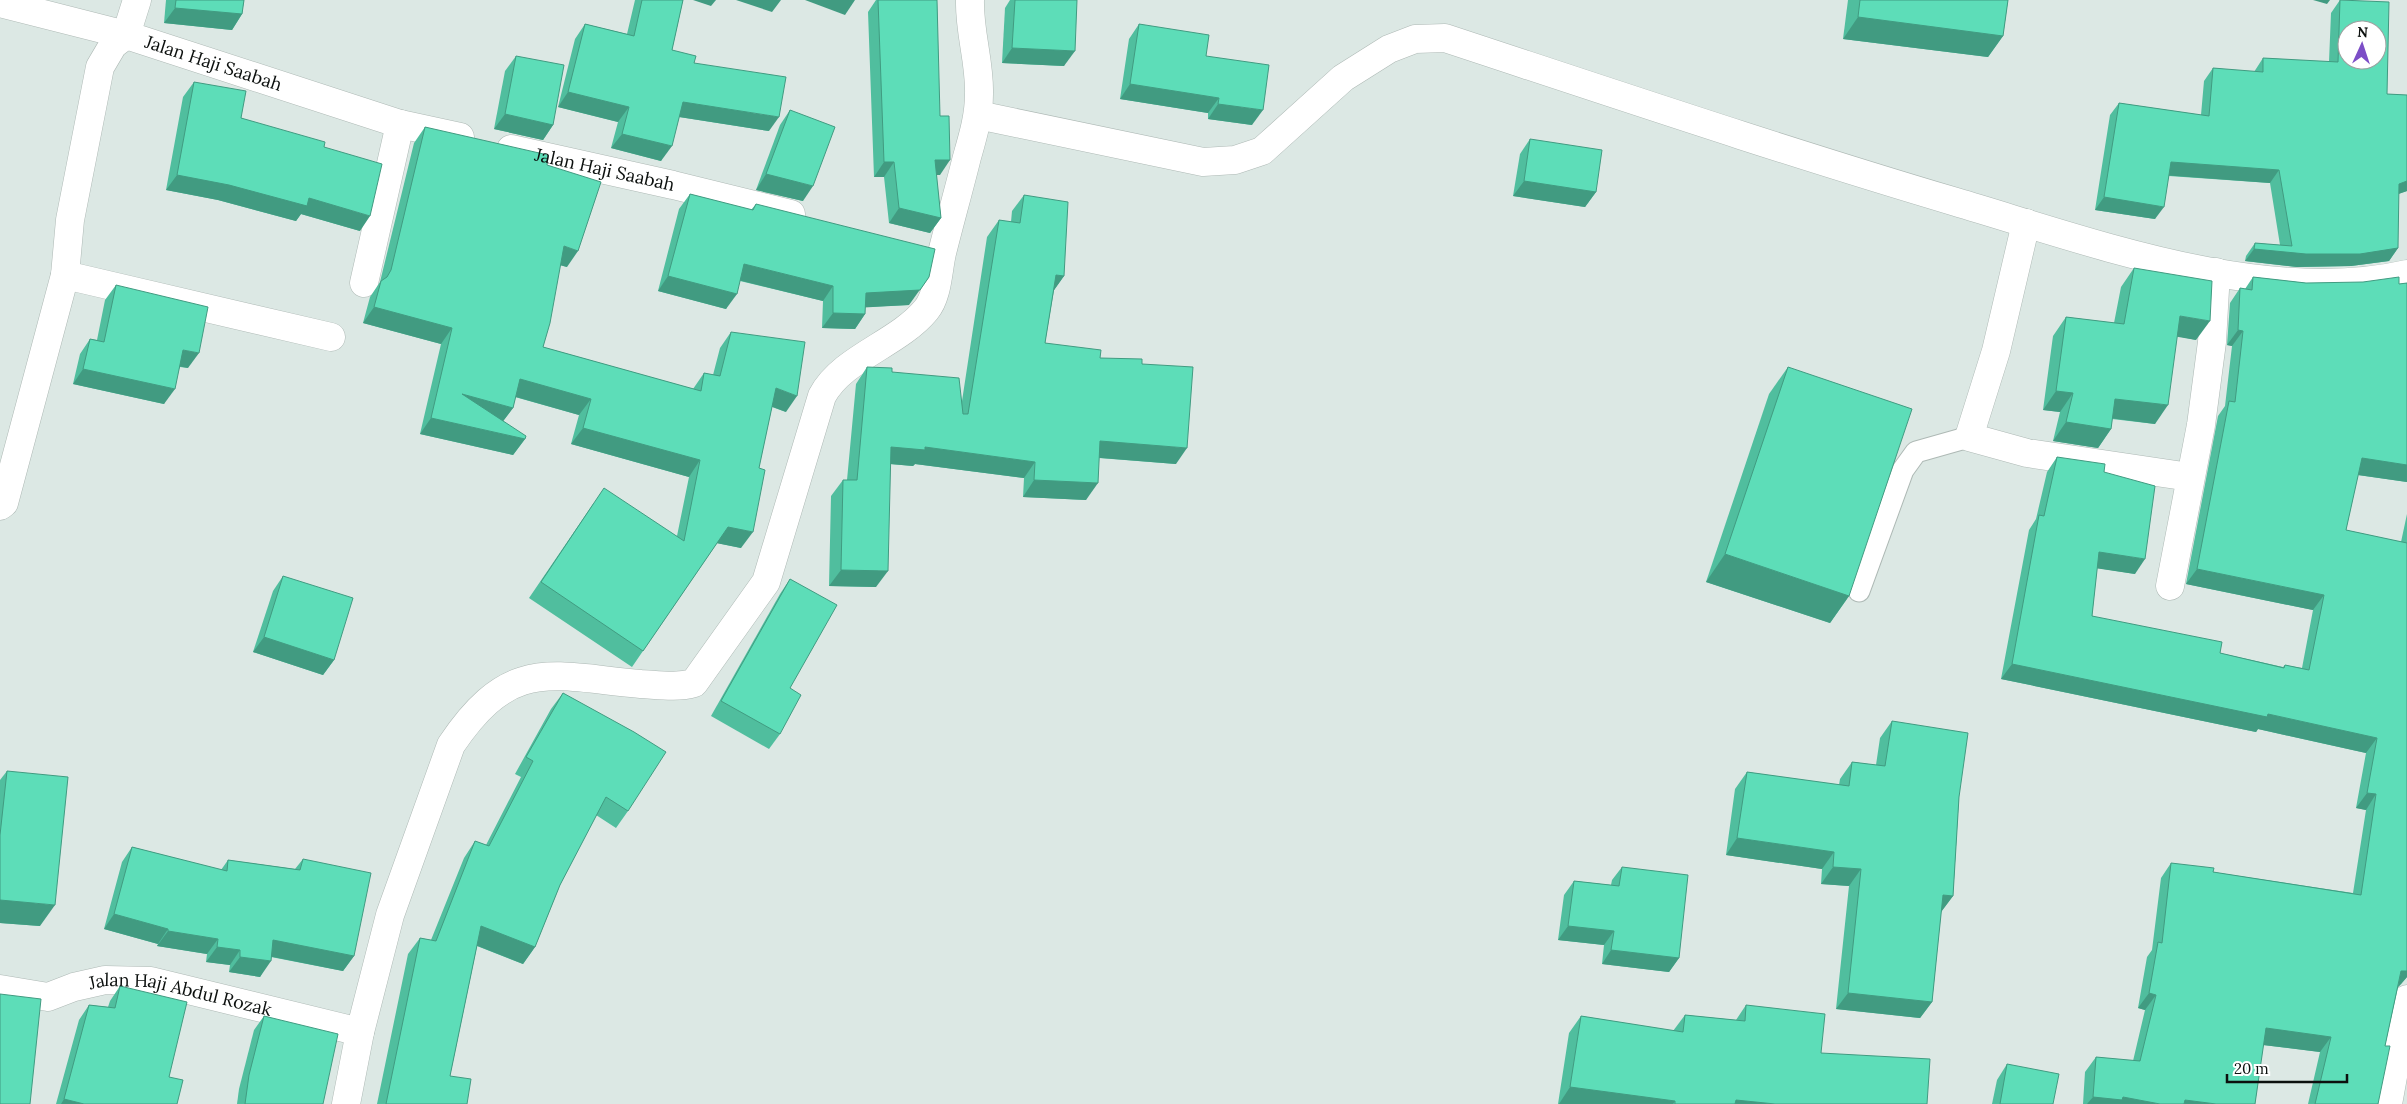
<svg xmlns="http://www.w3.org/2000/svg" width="2407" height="1104" viewBox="0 0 2407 1104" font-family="Lora,serif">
<rect width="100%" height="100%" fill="#dce8e4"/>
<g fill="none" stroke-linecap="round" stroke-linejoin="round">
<g stroke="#aeb9b5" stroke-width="23">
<polyline id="service" points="1859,591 1903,470 1916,452 1969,437"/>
</g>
<g stroke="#aeb9b5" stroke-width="29">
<g id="minor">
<path id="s1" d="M0 3 126 35 400 124 460 137"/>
<path d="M978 115 1203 162 1235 160 1262 151 1343 78 1389 49 1415 39 1445 38C1615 94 1784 151 1956 202 2092 242 2265 307 2407 274"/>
<path id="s2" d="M511 149 673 185 791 214"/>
<polyline points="2026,223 1996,351 1969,437 2027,453 2190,477"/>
<polyline points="65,275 331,337"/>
<polyline points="364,283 400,124"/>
<polyline points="0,506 4,503 65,275 70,220 100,67 113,45 126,35 137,0"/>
<polyline points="2170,586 2201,425 2212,342 2216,272"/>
<path id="s3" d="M0 989 48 997 74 987 105 980 151 981 360 1032"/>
<path d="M346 1104 360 1032 390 915 451 745C511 656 550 676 641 684 659 685 677 688 694 683L766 582 822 396C842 358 898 344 926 310 938 296 938 270 942 253 950 221 959 189 967 157 973 136 979 116 979 94 980 62 969 32 970 0"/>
</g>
</g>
<g stroke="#aeb9b5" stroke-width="29">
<polyline id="tertiary" points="2388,1104 2407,999"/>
</g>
<use href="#service" stroke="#fff" stroke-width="21"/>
<use href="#minor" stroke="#fff" stroke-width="28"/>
<use href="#tertiary" stroke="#fff" stroke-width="28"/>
</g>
<g fill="#50be9e">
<polygon points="166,0 244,0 242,14 232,30 164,23"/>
<polygon points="635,0 683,0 672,50 694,63 769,131 679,117 661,161 611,148 618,122 558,107 575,39 585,24 627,34"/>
<polygon points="876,0 937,0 940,175 936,175 941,218 930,233 889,223 884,177 874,177 868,12"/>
<polygon points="1010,0 1077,0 1064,66 1002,63 1005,8"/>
<polygon points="1848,0 2008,0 2003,36 1988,57 1843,39"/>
<polygon points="2340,0 2387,94 2407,95 2407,191 2398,194 2398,248 2389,261 2351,266 2297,267 2245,261 2246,256 2255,243 2280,245 2270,183 2169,176 2155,219 2095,210 2110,115 2119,103 2201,115 2204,81 2213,68 2254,72 2263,58 2329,62 2331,13"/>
<polygon points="1139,24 1206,56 1252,125 1208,119 1208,113 1120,99 1129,39"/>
<polygon points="516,56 553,125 543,140 494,129 505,71"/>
<polygon points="194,82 241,118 324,147 360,231 301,214 296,221 218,200 166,190 183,97"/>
<polygon points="790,110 803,201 756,190 780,125"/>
<polygon points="425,127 547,165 567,267 560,265 543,347 693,389 704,373 713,375 720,348 731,332 786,412 772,407 741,548 717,543 632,667 529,598 593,504 677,536 689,477 571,444 579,415 515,397 513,408 503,421 525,439 513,455 420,434 441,344 363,323 370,297 380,282 414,143"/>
<polygon points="1530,139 1596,192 1585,207 1513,196 1520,154"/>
<polygon points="690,194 751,210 756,204 909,305 865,307 865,314 855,329 822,328 823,301 740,281 726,309 658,291 679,209"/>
<polygon points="1024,195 1064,276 1054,290 1045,343 1100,358 1142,364 1176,464 1099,458 1086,500 1023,497 1024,478 915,464 913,466 890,464 876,587 829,586 831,496 843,480 847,480 856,384 867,367 892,372 962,401 987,237 999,220 1011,222 1012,211"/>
<polygon points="2134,268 2196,340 2177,336 2155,424 2112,419 2111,429 2098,448 2053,441 2060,412 2043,410 2053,336 2066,317 2114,323 2121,287"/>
<polygon points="2253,277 2306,283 2399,284 2407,283 2407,482 2358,475 2346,530 2401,542 2407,514 2407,977 2401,984 2398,987 2385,1046 2378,1104 2308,1104 2320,1052 2263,1045 2255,1104 2083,1104 2085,1072 2096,1057 2133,1061 2145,1010 2138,1008 2147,957 2152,950 2161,878 2171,863 2213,872 2353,893 2366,810 2356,808 2366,753 2258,729 2256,732 2001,679 2029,530 2036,519 2047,472 2057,457 2104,472 2135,574 2097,568 2092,616 2220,653 2283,667 2285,665 2302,668 2313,610 2186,584 2218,416 2225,406 2232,346 2227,345 2230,303 2240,288 2245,289"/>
<polygon points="116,285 188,368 180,367 164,404 73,384 80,354 90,339 97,340 105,300"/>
<polygon points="1788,367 1849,596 1830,623 1706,582 1769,394"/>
<polygon points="283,576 334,660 323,675 253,652 273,591"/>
<polygon points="790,579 790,688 780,734 769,749 711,716 780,594"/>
<polygon points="563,693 628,811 616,828 596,815 560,885 535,947 523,964 477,946 450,1076 467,1104 377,1104 408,954 420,938 431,940 464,858 475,841 486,845 521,777 515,774 551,709"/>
<polygon points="1892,721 1959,797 1953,896 1941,912 1932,1002 1920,1018 1836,1009 1849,886 1821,884 1822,869 1726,855 1735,789 1747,772 1839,785 1840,779 1852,762 1876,765 1880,738"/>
<polygon points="7,771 40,926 0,923 0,780"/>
<polygon points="132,847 221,870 228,860 295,869 303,859 354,956 343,971 271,957 260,977 229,972 230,965 206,962 207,954 157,946 158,944 104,929 122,862"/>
<polygon points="1622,867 1679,958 1669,972 1602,964 1604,945 1558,940 1564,895 1574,881 1611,885 1612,880"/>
<polygon points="120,986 169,1077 177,1104 56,1104 79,1020 89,1005 108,1007 110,1001"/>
<polygon points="1746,1005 1821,1053 1927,1104 1558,1104 1569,1033 1581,1016 1673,1031 1685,1015 1736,1020"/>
<polygon points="264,1016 323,1104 237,1104 239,1089 254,1030"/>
<polygon points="2007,1064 2053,1104 1992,1104 1997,1080"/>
</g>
<g fill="#419b81">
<polygon points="693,0 716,0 711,6"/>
<polygon points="736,0 781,0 772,12"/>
<polygon points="805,0 855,0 845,15"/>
<polygon points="2313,0 2330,0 2327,4"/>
<polygon points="175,8 242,14 232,30 164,23"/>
<polygon points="1858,17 2003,36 1988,57 1843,39"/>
<polygon points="1012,48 1075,51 1064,66 1002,63"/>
<polygon points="1130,84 1219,98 1208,113 1120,99"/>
<polygon points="568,92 629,107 618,122 558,107"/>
<polygon points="683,102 779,117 769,131 673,116"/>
<polygon points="1218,104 1263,110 1252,125 1208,119"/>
<polygon points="505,114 553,125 543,140 494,129"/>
<polygon points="622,134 672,146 661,161 611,148"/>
<polygon points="935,160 950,160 940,175 924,175"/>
<polygon points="884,162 894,162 884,177 874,177"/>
<polygon points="2171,162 2279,170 2270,183 2162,175"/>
<polygon points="766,174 813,186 803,201 756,190"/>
<polygon points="177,175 309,198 370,216 360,231 301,214 296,221 218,200 166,190"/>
<polygon points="1524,181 1596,192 1585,207 1513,196"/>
<polygon points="2407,181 2407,191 2390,197 2399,184"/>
<polygon points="2104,197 2164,207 2155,219 2095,210"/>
<polygon points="899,208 941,218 930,233 889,223"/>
<polygon points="564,246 578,251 567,267 552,263"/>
<polygon points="2398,248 2389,261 2351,266 2297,267 2245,261 2254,249"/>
<polygon points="744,264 833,286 823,301 734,279"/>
<polygon points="1056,275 1064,276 1052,293"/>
<polygon points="668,276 737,294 726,309 658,291"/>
<polygon points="929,277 909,305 855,308 866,293"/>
<polygon points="374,307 452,328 441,344 363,323"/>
<polygon points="833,313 865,314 855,329 822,328"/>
<polygon points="2180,316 2210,321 2196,340 2167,335"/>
<polygon points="2238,330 2243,331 2232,346 2227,345"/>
<polygon points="183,350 199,353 188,368 172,365"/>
<polygon points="83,369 175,389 164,404 73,384"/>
<polygon points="520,379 591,399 579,415 509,395"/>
<polygon points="776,388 797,396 786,412 765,404"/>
<polygon points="2056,391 2073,393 2060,412 2043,410"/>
<polygon points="462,394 513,408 501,424"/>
<polygon points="2115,399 2168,405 2155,424 2102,417"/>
<polygon points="431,418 525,439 513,455 420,434"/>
<polygon points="2066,422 2111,429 2098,448 2053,441"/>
<polygon points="583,428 700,460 689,477 571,444"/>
<polygon points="1100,441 1187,448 1176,464 1089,457"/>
<polygon points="891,447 925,447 1035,462 1024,478 915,464 913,466 879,463"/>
<polygon points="2362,458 2407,465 2407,482 2351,474"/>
<polygon points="1034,480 1098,483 1086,500 1023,497"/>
<polygon points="728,527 753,532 741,548 716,543"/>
<polygon points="2099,552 2145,559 2135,574 2088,567"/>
<polygon points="1725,554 1849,596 1830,623 1706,582"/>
<polygon points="2197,569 2324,595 2313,610 2186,584"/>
<polygon points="841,570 888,571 876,587 829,586"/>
<polygon points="264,637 334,660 323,675 253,652"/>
<polygon points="2012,664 2268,714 2377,738 2366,753 2258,729 2256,732 2001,679"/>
<polygon points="2367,793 2376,794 2366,810 2356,808"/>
<polygon points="1737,838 1834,852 1822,869 1726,855"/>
<polygon points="1833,867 1861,869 1849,886 1821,884"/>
<polygon points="1943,895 1953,896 1941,912"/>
<polygon points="0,900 55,905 40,926 0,923"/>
<polygon points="114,914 168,929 158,944 104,929"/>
<polygon points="481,926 535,947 523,964 470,943"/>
<polygon points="1568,926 1614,931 1604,945 1558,940"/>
<polygon points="168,931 218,939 207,954 157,946"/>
<polygon points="273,940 354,956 343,971 263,955"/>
<polygon points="217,947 240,950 230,965 206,962"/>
<polygon points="1611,950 1679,958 1669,972 1602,964"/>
<polygon points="240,957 271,961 260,977 229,972"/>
<polygon points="2401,971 2407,971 2407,977 2401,984 2398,987"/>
<polygon points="1848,993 1932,1002 1920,1018 1836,1009"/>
<polygon points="2149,993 2156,995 2145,1010 2138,1008"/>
<polygon points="2266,1028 2331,1037 2320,1052 2255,1044"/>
<polygon points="1570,1087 1675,1101 1673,1104 1559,1104"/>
<polygon points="2093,1097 2123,1097 2160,1104 2087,1104"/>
<polygon points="64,1099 84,1104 61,1104"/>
<polygon points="1736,1100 1775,1104 1733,1104"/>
<polygon points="2185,1100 2216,1104 2182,1104"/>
</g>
<g fill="#5dddb8" stroke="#419b81" fill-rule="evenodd">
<polygon points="176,0 244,0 242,14 175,8"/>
<polygon points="642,0 683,0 672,50 696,56 694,63 786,77 779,117 683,102 672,146 622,134 629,107 568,92 585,24 634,36"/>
<polygon points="878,0 937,0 940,116 949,116 950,160 935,160 941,218 899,208 894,162 884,162"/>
<polygon points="1015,0 1077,0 1075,51 1012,48"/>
<polygon points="1860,0 2008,0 2003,36 1858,17"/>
<path d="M2340 0 2389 2 2387 94 2407 95V181L2399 184 2398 248 2360 254H2306L2254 249 2255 243 2292 246 2279 170 2171 162 2164 207 2104 197 2119 103 2209 116 2213 68 2263 72V58L2338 62ZM2347 30H2377V60H2347Z"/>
<polygon points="1139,24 1209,35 1206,56 1269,65 1263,110 1218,104 1219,98 1130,84"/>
<polygon points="516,56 564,65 553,125 505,114"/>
<polygon points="194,82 246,91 241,118 325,142 324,147 382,164 370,216 309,198 307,206 229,185 177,175"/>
<polygon points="790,110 835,127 813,186 766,174"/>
<polygon points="425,127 548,155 547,165 601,182 578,251 564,246 550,323 543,347 701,391 704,373 720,376 731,332 805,342 797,396 776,388 759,468 765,470 753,532 728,527 643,651 541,582 604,488 684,541 700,460 583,428 591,399 520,379 513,408 462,394 526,436 525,439 431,418 452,328 374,307 381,281 387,277 391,270"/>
<polygon points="1530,139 1602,150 1596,192 1524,181"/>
<polygon points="690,194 753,210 756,204 935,249 929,277 920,290 866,293 865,314 833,313 833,286 744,264 737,294 668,276"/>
<polygon points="1024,195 1068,202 1064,276 1056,275 1045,343 1101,350 1100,358 1142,359 1142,364 1193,367 1187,448 1100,441 1098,483 1034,480 1035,462 925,447 925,450 891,447 888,571 841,570 843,480 857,480 867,367 892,368 892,372 959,378 963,414 968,414 999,220 1020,223"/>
<polygon points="2134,268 2212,281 2210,321 2180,316 2168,405 2115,399 2111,429 2066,422 2073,393 2056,391 2066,317 2124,324"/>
<polygon points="2253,277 2306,283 2363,282 2399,277 2399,284 2407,283 2407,465 2362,458 2346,530 2407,543 2407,971 2401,971 2385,1046 2390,1046 2378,1104 2315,1104 2331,1037 2266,1028 2255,1104 2216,1104 2185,1100 2184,1104 2160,1104 2123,1097 2122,1100 2093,1097 2096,1057 2140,1061 2156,995 2149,993 2158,942 2162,943 2171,863 2214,868 2213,872 2361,895 2376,794 2367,793 2377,738 2268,714 2267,717 2012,664 2039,515 2044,516 2057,457 2105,464 2104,472 2155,486 2145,559 2099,552 2092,616 2222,642 2220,653 2284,668 2285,665 2309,670 2324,595 2197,569 2229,401 2235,402 2243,331 2238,330 2240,288 2252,290"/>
<polygon points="116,285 208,307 199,353 183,350 175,389 83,369 90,339 104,342"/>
<polygon points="1788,367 1912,409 1849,596 1725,554"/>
<polygon points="283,576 353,598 334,660 264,637"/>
<polygon points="790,579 837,605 790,688 801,695 780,734 721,701"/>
<polygon points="563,693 634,732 666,752 628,811 606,797 560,885 535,947 481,926 450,1076 471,1079 467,1104 386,1104 420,938 436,941 475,841 489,846 533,761 526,757"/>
<polygon points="1892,721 1968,733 1959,797 1953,896 1943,895 1932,1002 1848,993 1861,869 1833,867 1834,852 1737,838 1747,772 1849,786 1852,762 1885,766"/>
<polygon points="7,771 68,777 55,905 0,900 0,835"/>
<polygon points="132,847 227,871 228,860 300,870 303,859 371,873 354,956 273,940 271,961 240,957 240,950 217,947 218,939 168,931 168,929 114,914"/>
<polygon points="1622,867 1688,875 1679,958 1611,950 1614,931 1568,926 1574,881 1619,886"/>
<polygon points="120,986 187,1002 169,1077 183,1080 177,1104 84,1104 64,1099 89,1005 115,1008"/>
<polygon points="0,994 41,999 30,1104 0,1104"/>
<polygon points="1746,1005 1825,1014 1821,1053 1930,1059 1927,1104 1775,1104 1736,1100 1735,1104 1675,1104 1675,1101 1570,1087 1581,1016 1683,1032 1685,1015 1745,1021"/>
<polygon points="264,1016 338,1034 323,1104 245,1104 249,1075"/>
<polygon points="2007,1064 2059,1074 2053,1104 2000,1104"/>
</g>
<g text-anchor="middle" stroke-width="4" stroke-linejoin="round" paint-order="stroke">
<g font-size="18" fill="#0c100e" stroke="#fff">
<text dy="6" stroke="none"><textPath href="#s1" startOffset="222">Jalan Haji Saabah</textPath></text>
<text dy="6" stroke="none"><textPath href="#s2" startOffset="96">Jalan Haji Saabah</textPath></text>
<text dy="6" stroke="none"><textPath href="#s3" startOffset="185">Jalan Haji Abdul Rozak</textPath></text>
</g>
</g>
<g transform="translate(2362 45) rotate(3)"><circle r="24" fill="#ffffff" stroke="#9e9f9f"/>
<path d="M0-4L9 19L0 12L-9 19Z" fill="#7c4ec7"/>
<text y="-8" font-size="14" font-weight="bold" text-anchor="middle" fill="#0c100e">N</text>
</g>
<path d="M2227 1074v8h120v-8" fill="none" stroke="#0c100e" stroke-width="2.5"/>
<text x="2234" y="1074" font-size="15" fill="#0c100e" stroke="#ffffff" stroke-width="4" paint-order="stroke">20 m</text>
</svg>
